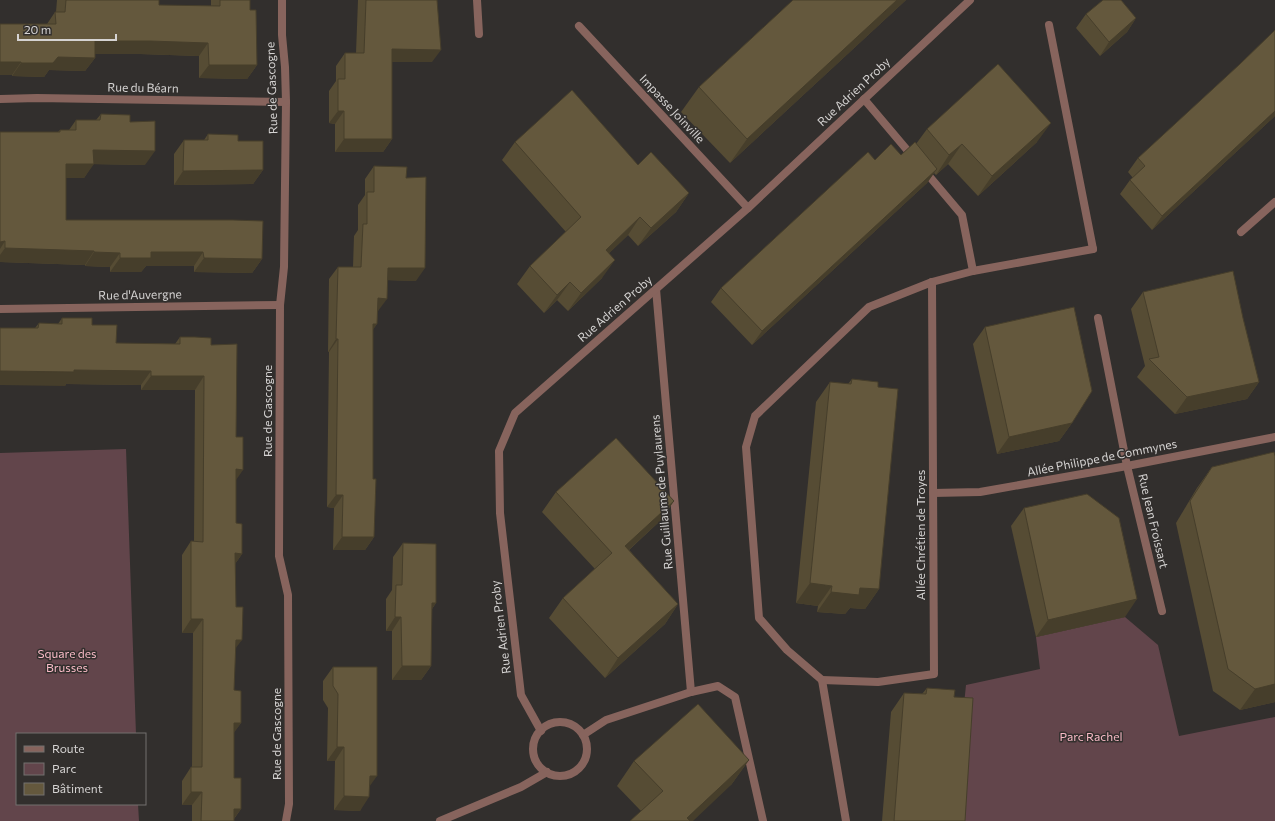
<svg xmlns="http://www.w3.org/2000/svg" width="1275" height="821" viewBox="0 0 1275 821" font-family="Commissioner,sans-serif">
<rect width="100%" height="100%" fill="#322f2d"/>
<g fill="#62454b">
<polygon points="126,449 136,734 17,734 17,804 138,804 139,821 0,821 0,453"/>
<polygon points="1125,617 1158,645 1179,736 1275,717 1275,821 952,821 966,685 1040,669 1036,637"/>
</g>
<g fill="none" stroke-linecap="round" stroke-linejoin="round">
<g stroke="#87645d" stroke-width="8">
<polyline points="477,0 479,34"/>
<polyline points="1049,25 1093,249"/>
</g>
<g stroke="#87645d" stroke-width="8">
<polyline points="282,0 282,35 285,67 286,102 284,267 280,305 279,556 288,595 289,804 286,821"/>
<polyline points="579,26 748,208"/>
<polyline points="0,99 37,98 286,102"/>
<polyline points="864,99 913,157"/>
<polyline points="1241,232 1275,202"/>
<polyline points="973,271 1093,249"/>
<polyline points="656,289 691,692"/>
<polyline points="0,309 280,305"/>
<polyline points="1098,318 1127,466 1162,611"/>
<polyline points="933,493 980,492 1127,466 1275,437"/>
<polyline points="822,680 878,682 934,674 932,282"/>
<circle cx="560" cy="749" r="27"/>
<polyline points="541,731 521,695 500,513 499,451 515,413 748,208 970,0"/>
<polyline points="583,735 606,720 691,692 718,686 735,697 763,821"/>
<polyline points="440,821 521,787 547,772"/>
<polyline points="846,821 822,680 787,650 759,618 746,447 755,416 869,307 932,282 973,271 962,215 924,170"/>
</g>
</g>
<g fill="#564c34">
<polygon points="57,0 159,0 159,5 211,6 211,0 250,0 250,10 257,65 247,79 199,78 199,56 140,54 95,54 95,58 85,71 49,70 44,77 12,76 12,75 0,75 0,24 47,24 55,12 56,12"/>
<polygon points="358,0 437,0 432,62 392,62 392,139 383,152 335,152 335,124 329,123 329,91 336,81 336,66 345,53 356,53"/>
<polygon points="793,0 906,0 730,163 681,112 699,87"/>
<polygon points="1086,14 1136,18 1127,32 1100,56 1076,28"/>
<polygon points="101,114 130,122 145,165 93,164 84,178 66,178 66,220 262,259 252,273 194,272 194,266 146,266 141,272 110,272 110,267 85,266 85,265 0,262 0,132 58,132 60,130 69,130 76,120 96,120"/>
<polygon points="1275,116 1152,230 1120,194 1130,180 1133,178 1128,172 1138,158"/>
<polygon points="927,129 1037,142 978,196 948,164 936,175 934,173 927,183 752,345 711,302 721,288 875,160 901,155 916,144"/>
<polygon points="208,134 238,141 263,170 253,184 174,185 174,154 184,140 204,140"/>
<polygon points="515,142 638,165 689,193 676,212 638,246 628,235 609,253 602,278 568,311 557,300 544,313 517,284 530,266 566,232 502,160"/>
<polygon points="374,166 406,178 416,281 388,280 378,311 377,311 377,324 373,329 373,479 374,537 365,550 333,550 334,508 327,507 329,352 328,352 329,279 338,267 353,267 354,236 358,230 358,205 365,195 365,179"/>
<polygon points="1143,292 1259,382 1247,399 1175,414 1137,377 1145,366 1131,309"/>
<polygon points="62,318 92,325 116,343 175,344 180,337 211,345 236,437 236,523 242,554 235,564 235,649 234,690 241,723 234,732 234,778 241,809 234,819 234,821 192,821 192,805 182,805 182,781 191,767 192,767 193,633 182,633 182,555 191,541 194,541 195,390 141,390 141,385 66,384 65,386 35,328 39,323 58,324"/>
<polygon points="985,327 1072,423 1059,441 997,454 973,344"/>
<polygon points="852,379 878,387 879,589 865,609 850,608 845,614 817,612 818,606 796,603 816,402 830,382 848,384"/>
<polygon points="1212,467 1275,702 1240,710 1213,691 1176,523 1197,488"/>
<polygon points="556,492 674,501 660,521 629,550 678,604 665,624 605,678 549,618 563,598 595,569 542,512"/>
<polygon points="1024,508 1125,617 1036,637 1011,526"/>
<polygon points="403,543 436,603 432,609 431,666 421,680 392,680 392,631 386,631 386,599 392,590 393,557"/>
<polygon points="333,667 370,786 360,811 334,810 335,761 327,761 328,708 323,700 323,681"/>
<polygon points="927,688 954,697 965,821 882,821 891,712 904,693 922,694"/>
<polygon points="749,760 731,785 641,811 617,786 634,761"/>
</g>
<g fill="#463e2b">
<polygon points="897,0 906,0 730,163 747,139"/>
<polygon points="1136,18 1127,32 1100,56 1109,42"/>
<polygon points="95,41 150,41 208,43 199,56 140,54 86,54"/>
<polygon points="392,49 441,50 432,62 383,62"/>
<polygon points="58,57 95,58 85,71 49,70 44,77 12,76 21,63"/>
<polygon points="0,62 21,62 12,75 0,75"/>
<polygon points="209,65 257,65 247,79 199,78"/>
<polygon points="338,111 344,111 335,124 329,123"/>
<polygon points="1275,111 1275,116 1152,230 1162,216"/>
<polygon points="1051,123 1037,142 978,196 992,176"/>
<polygon points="344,139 392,139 383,152 335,152"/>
<polygon points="962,144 948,164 936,175 949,155"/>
<polygon points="93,150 155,151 145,165 84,164"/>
<polygon points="66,164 94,164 84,178 56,178"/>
<polygon points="937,169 927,183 752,345 762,331"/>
<polygon points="263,170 253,184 174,185 183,171"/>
<polygon points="689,193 676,212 638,246 651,228"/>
<polygon points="640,217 628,235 594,268 606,250"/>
<polygon points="5,241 0,249 0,242"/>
<polygon points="5,248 94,251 85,265 0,262 0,255"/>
<polygon points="94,252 120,253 110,267 85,266"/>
<polygon points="151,252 203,252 194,266 146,266 141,272 110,272 120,258"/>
<polygon points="204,258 262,259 252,273 194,272"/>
<polygon points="615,260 602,278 568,311 581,293"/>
<polygon points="388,268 425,268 416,281 379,280"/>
<polygon points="570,282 557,300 544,313 557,295"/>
<polygon points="378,298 387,299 378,311 369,311"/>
<polygon points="373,324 377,324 368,337"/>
<polygon points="336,339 338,339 329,352 328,352"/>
<polygon points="74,370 151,371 141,385 66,384 65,386 0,385 0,371"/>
<polygon points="151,376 204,376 195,390 141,390"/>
<polygon points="1259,382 1247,399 1175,414 1187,397"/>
<polygon points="1072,423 1059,441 997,454 1009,437"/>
<polygon points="236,469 243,470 234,483"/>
<polygon points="336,495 343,495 334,508 327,507"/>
<polygon points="674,501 660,521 611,566 625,546"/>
<polygon points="342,537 374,537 365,550 333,550"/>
<polygon points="235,553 242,554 233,567"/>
<polygon points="810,583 832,586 818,606 796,603"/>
<polygon points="860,588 879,589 865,609 850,608 845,614 817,612 831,592"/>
<polygon points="1137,599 1125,617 1036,637 1048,620"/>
<polygon points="432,603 436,603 426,617"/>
<polygon points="678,604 665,624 605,678 618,658"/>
<polygon points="395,617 401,617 392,631 386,631"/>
<polygon points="191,619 203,619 193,633 182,633"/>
<polygon points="236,640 242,640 232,653"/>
<polygon points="402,666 431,666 421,680 392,680"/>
<polygon points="1275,684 1275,702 1240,710 1255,689"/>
<polygon points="234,723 241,723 231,737"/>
<polygon points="337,747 344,747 335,761 327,761"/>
<polygon points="749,760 731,785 693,821 685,821 687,818"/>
<polygon points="370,776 377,776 367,790"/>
<polygon points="191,792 202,792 192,805 182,805"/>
<polygon points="344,796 369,797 360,811 334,810"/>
<polygon points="234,809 241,809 232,821"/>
</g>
<g fill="#64583d" stroke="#463e2b">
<polygon points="66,0 159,0 159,5 220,6 220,0 250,0 250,10 256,10 257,65 209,65 208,43 150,41 95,41 95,58 58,57 53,63 21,63 21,62 0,62 0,24 56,24 55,12 65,12"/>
<polygon points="366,0 437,0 441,50 392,49 392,139 344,139 344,111 338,111 338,79 345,79 345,53 364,53"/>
<polygon points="793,0 897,0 747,139 699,87"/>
<polygon points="1103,0 1121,0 1136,18 1109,42 1086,14"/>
<polygon points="1275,30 1275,111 1162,216 1130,180 1145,166 1138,158 1240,64"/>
<polygon points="998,64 1051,123 992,176 962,144 949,155 927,129"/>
<polygon points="572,90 638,165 651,152 689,193 651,228 640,217 606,250 615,260 581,293 570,282 557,295 530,266 581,217 515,142"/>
<polygon points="101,114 130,115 130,122 155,121 155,151 93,150 94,164 66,164 66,220 233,220 263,221 262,259 204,258 203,252 151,252 151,258 120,258 120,253 94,252 94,251 5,248 5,241 0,242 0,132 60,132 60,130 76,130 76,120 100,120"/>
<polygon points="208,134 238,135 238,141 263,141 263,170 183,171 184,140 208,140"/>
<polygon points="915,142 937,169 762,331 721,288 868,152 875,160 891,144 901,155"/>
<polygon points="374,166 407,167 406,178 426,177 425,268 388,268 387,299 378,298 377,324 373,324 373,479 376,479 374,537 342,537 343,495 336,495 338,339 336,339 338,267 361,267 363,224 367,224 367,192 374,192"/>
<polygon points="1233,271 1243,318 1259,382 1187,397 1149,359 1159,357 1143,292"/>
<polygon points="1074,307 1092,391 1072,423 1009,437 985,327"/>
<polygon points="62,318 92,318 92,325 117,325 116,343 180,344 180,337 195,337 211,338 211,345 237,344 236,437 243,437 243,470 236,469 236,523 242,524 242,554 235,553 236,607 243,607 242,640 236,640 234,690 241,691 241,723 234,723 234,778 241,778 241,809 234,809 234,821 201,821 202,792 191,792 191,767 202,767 203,619 191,619 191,541 203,542 204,376 151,376 151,371 74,370 74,372 0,371 0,328 38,328 39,323 62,324"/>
<polygon points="852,379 878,382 878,387 898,389 879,589 860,588 859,595 831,592 832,586 810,583 830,382 851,384"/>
<polygon points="616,438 674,501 625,546 678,604 618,658 563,598 612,553 556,492"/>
<polygon points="1274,452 1275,456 1275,684 1255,689 1228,669 1190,501 1212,467"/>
<polygon points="1087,494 1119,518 1137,599 1048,620 1024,508"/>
<polygon points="403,543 436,544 436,603 432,603 431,666 402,666 401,617 395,617 396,585 402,585"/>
<polygon points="333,667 377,667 377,776 370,776 369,797 344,796 344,747 337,747 338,694 333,686"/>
<polygon points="927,688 955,690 954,697 973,698 965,821 894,821 904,693 926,694"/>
<polygon points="698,704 749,760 687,818 690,821 630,821 663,791 634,761"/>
</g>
<g text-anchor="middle" stroke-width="3" stroke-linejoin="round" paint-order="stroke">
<g font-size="12" fill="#d5d3d2" stroke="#322f2d">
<text transform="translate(143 88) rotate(1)" y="4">Rue du Béarn</text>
<text transform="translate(272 88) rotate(-92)" y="4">Rue de Gascogne</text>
<text transform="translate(854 92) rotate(-43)" y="4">Rue Adrien Proby</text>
<text transform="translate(672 109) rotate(47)" y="4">Impasse Joinville</text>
<text transform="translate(140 295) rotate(-1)" y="4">Rue d'Auvergne</text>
<text transform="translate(615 309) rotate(-41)" y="4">Rue Adrien Proby</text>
<text transform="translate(268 411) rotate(-90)" y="4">Rue de Gascogne</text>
<text transform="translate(1102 458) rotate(-11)" y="4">Allée Philippe de Commynes</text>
<text transform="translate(662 492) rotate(-95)" y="4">Rue Guillaume de Puylaurens</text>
<text transform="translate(1153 521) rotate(77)" y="4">Rue Jean Froissart</text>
<text transform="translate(921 535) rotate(-90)" y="4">Allée Chrétien de Troyes</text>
<text transform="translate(501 627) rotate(-97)" y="4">Rue Adrien Proby</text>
<text transform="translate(277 734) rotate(-90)" y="4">Rue de Gascogne</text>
</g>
<g font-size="12" fill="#f8bac6" stroke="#322f2d">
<text x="67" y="658">Square des<tspan x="67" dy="14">Brusses</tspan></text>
<text x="1091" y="741">Parc Rachel</text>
</g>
</g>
<rect x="16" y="733" width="130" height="72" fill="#322f2d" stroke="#73716f"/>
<rect x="24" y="746" width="20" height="6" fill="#87645d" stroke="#73716f"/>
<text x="52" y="753" font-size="12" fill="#d5d3d2">Route</text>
<rect x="24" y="763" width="20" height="12" fill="#62454b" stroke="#73716f"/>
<text x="52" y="773" font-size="12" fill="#d5d3d2">Parc</text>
<rect x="24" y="783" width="20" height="12" fill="#64583d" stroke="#73716f"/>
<text x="52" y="793" font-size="12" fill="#d5d3d2">Bâtiment</text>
<path d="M18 34v6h98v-6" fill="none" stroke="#d5d3d2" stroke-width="2"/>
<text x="24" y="34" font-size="12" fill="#d5d3d2" stroke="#322f2d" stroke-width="3" paint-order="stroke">20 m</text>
</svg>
